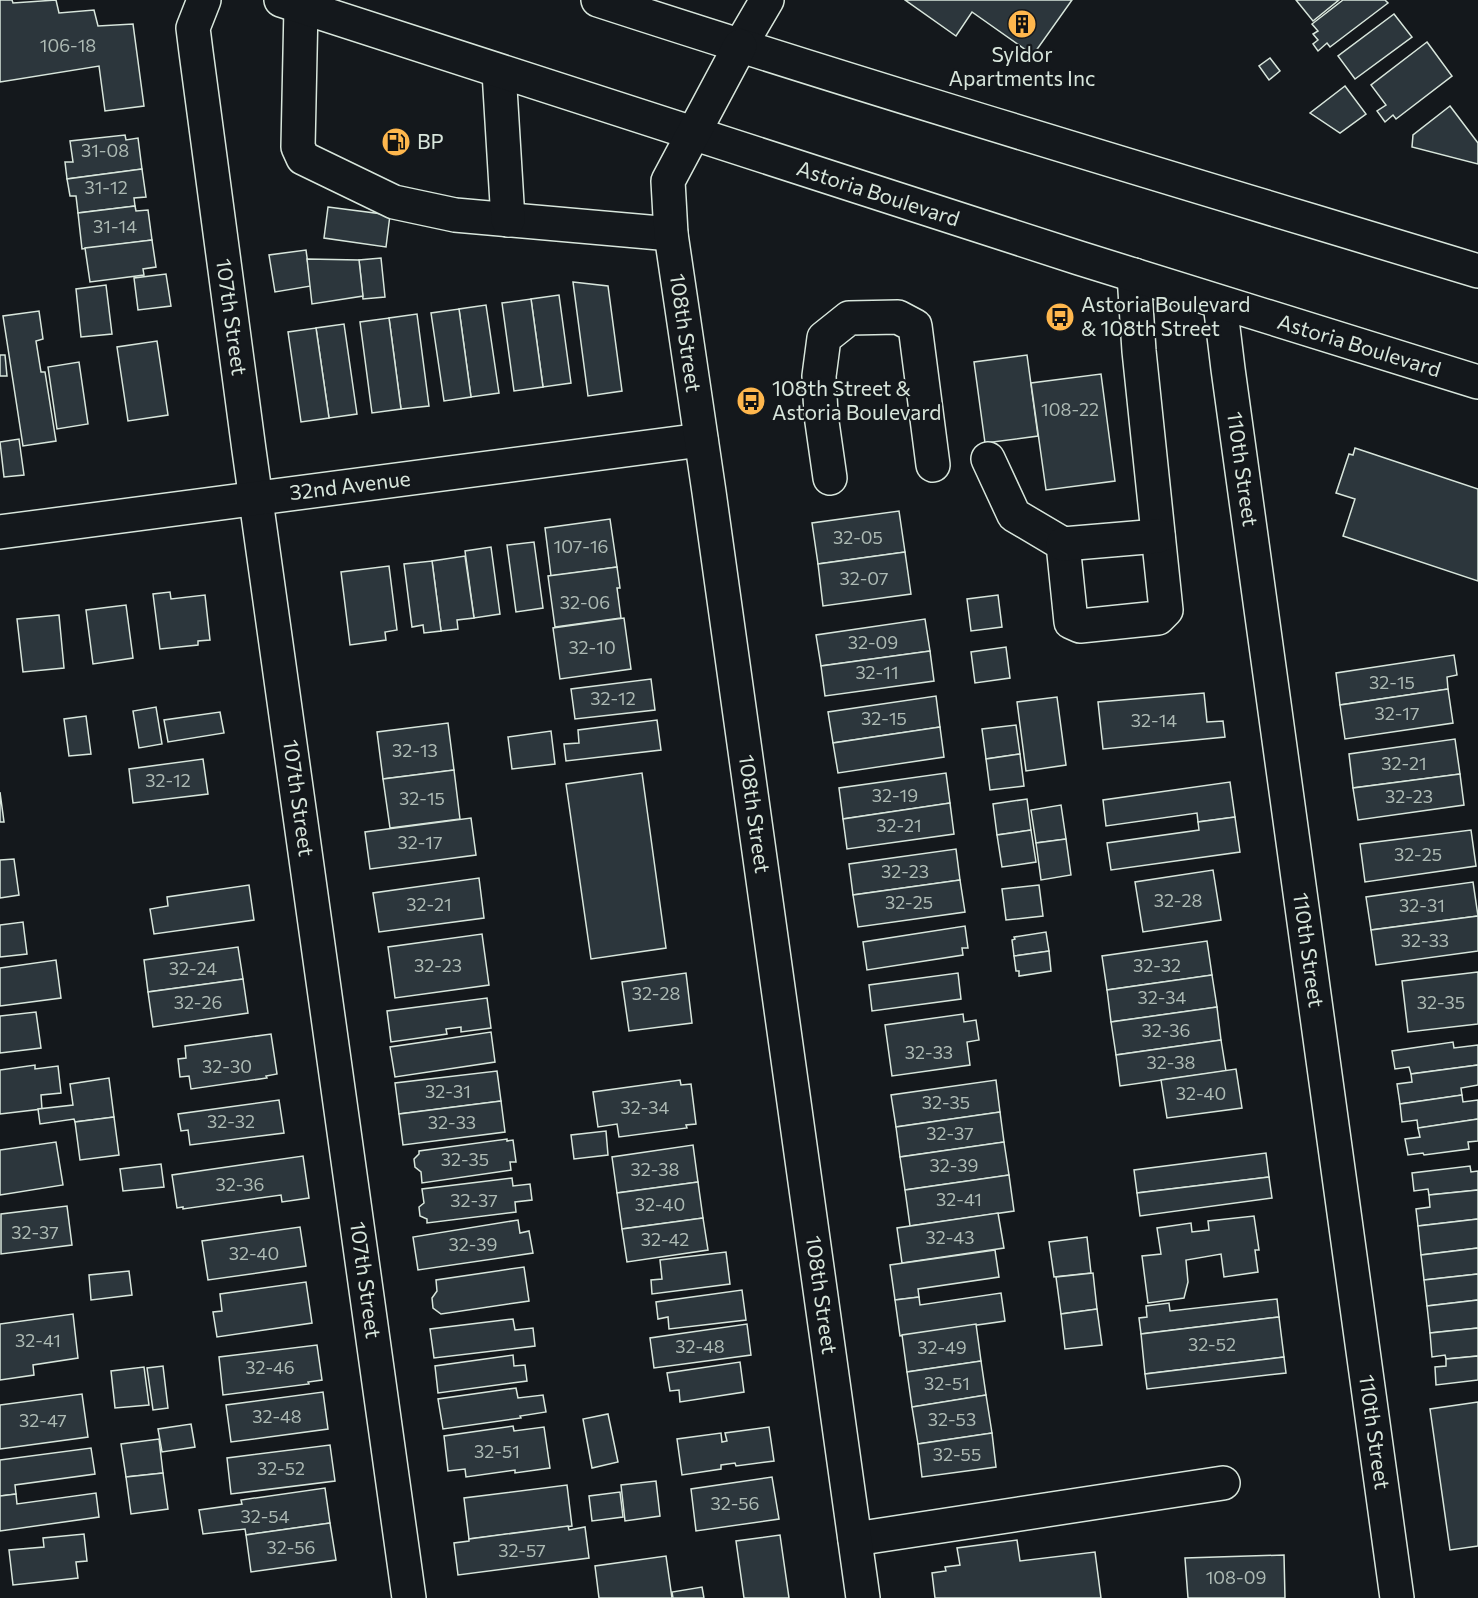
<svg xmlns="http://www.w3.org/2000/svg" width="1478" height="1598" viewBox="0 0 1478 1598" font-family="Commissioner,sans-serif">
<rect width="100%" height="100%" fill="#14181c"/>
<g fill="#2c363c" stroke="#d8e6dc" stroke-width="1.5">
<polygon points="0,0 12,0 13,3 56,0 59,13 94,10 98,26 133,24 144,106 105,111 99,66 0,82"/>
<polygon points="905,0 1072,0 1033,55 972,12 956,36"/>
<polygon points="1296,0 1339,0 1313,21"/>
<polygon points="1343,0 1385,0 1388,3 1330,47 1327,43 1318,51 1313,44 1318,40 1313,34 1318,31 1312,24"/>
<polygon points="1394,14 1412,37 1355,79 1338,56"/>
<polygon points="1427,42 1452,76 1396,119 1393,115 1385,122 1377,111 1386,105 1371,85"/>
<polygon points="1270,58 1280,71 1269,80 1259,66"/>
<polygon points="1345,86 1366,114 1340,133 1310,113"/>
<polygon points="1450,106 1478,143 1478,164 1412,147 1413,135"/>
<polygon points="125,135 126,140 138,138 142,169 67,179 65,162 73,162 70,141"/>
<polygon points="142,169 146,197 134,198 135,206 78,213 76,196 70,196 67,179"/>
<polygon points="135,206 136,211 148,210 152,240 82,249 78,213"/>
<polygon points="328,207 390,215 386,247 324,238"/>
<polygon points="152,240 156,267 143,269 144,275 90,282 85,248"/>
<polygon points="306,250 311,286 275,292 269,255"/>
<polygon points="381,258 385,297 363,299 359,260"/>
<polygon points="307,259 359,260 363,296 312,304"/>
<polygon points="166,274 171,306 138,310 134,278"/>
<polygon points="573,282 608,286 622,391 588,396"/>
<polygon points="106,285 112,334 81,337 76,289"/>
<polygon points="559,295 571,383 543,387 531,299"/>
<polygon points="531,299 543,387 514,391 502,303"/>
<polygon points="486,305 499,393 471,397 459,309"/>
<polygon points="459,309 471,397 444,401 431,313"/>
<polygon points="39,311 43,339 36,341 41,372 45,372 56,441 23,446 3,316"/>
<polygon points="417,314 429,406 401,409 389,318"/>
<polygon points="389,318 401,409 372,413 360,322"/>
<polygon points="344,324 357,414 329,418 316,328"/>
<polygon points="316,328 329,418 301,422 288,332"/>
<polygon points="157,341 168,415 128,421 117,347"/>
<polygon points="0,355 5,355 7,376 0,376"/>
<polygon points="1027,355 1038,436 985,443 974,362"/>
<polygon points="79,362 88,424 57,429 48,367"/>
<polygon points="1101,374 1115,481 1046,490 1031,383"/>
<polygon points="19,439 24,475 4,477 0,442"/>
<polygon points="1355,448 1478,489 1478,581 1343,536 1355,499 1336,493 1349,454 1353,455"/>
<polygon points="899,511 905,552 818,564 812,523"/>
<polygon points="610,519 617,567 551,576 545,528"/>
<polygon points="534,542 543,608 516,612 507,545"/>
<polygon points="491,547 500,614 474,618 465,551"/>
<polygon points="905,552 911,594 823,606 818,564"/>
<polygon points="465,556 474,618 457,620 458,629 441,631 432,561"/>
<polygon points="432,561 441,631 424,633 423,625 412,627 404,564"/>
<polygon points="389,566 397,630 385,632 386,640 350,645 341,572"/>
<polygon points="617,567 620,588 617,588 621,618 555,627 548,576"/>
<polygon points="170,592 171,599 205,595 210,640 198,641 198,645 160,649 153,594"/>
<polygon points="998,595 1002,627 971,631 967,599"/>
<polygon points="126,605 133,658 93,664 86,610"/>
<polygon points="59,615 64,668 23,672 17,619"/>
<polygon points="624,618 631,669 560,679 553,628"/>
<polygon points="925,619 930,651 821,666 816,635"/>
<polygon points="1006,647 1010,678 975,683 971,652"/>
<polygon points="930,651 934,681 825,696 821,666"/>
<polygon points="1454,655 1457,675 1447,677 1448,689 1340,705 1336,673"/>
<polygon points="651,679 655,710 575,719 571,689"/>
<polygon points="1448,689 1453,723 1345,739 1340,705"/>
<polygon points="1204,693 1207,722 1223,721 1225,737 1103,749 1098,702"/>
<polygon points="936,696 940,727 833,743 828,712"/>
<polygon points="1057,697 1066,765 1026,771 1017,702"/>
<polygon points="156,707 162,744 139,748 133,711"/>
<polygon points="220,712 224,733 168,742 164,720"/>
<polygon points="86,716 91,754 69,756 64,719"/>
<polygon points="657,720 661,750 566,761 564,744 579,743 578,730"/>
<polygon points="448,723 454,770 383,779 377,732"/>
<polygon points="1016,725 1020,754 986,759 982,729"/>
<polygon points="940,727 944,757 838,773 833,743"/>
<polygon points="551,731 555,764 512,769 508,737"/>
<polygon points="1455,739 1460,774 1353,788 1349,754"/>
<polygon points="1020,754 1024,786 990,790 986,759"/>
<polygon points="203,759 208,794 133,803 129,769"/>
<polygon points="454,770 460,819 390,828 383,779"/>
<polygon points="642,773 666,948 591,959 566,784"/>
<polygon points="946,773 950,803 843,819 839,788"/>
<polygon points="1460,774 1464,805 1358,820 1353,788"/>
<polygon points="1230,782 1235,817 1198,822 1197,813 1106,826 1103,800"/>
<polygon points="0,792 4,822 0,822"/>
<polygon points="1027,799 1031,830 997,835 993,804"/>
<polygon points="950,803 954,834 847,849 843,819"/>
<polygon points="1061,805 1066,839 1036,843 1031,810"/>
<polygon points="1235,817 1240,852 1111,870 1107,843 1199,830 1198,822"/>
<polygon points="471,818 476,855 370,869 365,832"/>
<polygon points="1031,830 1036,862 1002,867 997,835"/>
<polygon points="1471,830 1476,866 1365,882 1360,844"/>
<polygon points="1066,839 1071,875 1041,880 1036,843"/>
<polygon points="956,849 960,880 853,895 849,864"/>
<polygon points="14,859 19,895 0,898 0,860"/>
<polygon points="1213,870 1221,920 1143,932 1135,882"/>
<polygon points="479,878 484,918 379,932 373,893"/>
<polygon points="960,880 965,912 858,927 853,895"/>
<polygon points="1473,882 1478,916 1371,930 1366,897"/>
<polygon points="249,885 254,920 154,934 150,909 168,906 167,897"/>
<polygon points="1039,885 1043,916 1006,920 1002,889"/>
<polygon points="1478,916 1478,951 1376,965 1371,930"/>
<polygon points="23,922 27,954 0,957 0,925"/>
<polygon points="965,926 968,948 962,948 963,955 867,970 863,942"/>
<polygon points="1046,932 1049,951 1014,956 1012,940 1015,939 1014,937"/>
<polygon points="482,934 489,985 395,998 388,947"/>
<polygon points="1207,941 1212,975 1107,990 1102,956"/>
<polygon points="238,947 243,979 148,992 144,960"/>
<polygon points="1049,951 1051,971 1019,976 1019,971 1016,971 1014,956"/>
<polygon points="56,960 61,998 0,1006 0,968"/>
<polygon points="1478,972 1478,1024 1408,1032 1402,981"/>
<polygon points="686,973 692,1023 629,1031 622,982"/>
<polygon points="958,973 961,999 872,1011 869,985"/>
<polygon points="1212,975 1217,1007 1111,1022 1107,990"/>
<polygon points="243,979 248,1013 153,1027 148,992"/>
<polygon points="487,998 491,1028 461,1032 461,1027 446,1029 447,1034 391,1042 387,1011"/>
<polygon points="1217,1007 1221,1040 1116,1055 1111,1022"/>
<polygon points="36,1012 41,1048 0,1053 0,1016"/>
<polygon points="963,1014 964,1022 976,1020 979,1040 967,1042 970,1065 892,1076 885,1025"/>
<polygon points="491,1032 495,1062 395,1077 390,1047"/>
<polygon points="271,1034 277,1074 266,1076 267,1078 191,1089 189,1076 180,1077 178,1059 186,1058 185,1046"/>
<polygon points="1221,1040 1226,1071 1120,1086 1116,1055"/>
<polygon points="1453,1042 1454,1048 1478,1045 1478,1065 1411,1074 1409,1067 1395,1069 1392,1051"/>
<polygon points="35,1065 35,1069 58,1066 61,1093 41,1095 42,1109 0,1114 0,1070"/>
<polygon points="1478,1065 1478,1085 1461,1088 1462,1095 1400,1104 1397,1084 1412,1082 1411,1074"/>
<polygon points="1236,1069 1242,1108 1167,1118 1161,1080"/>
<polygon points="497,1071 501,1101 399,1114 395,1083"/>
<polygon points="109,1078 114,1117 75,1122 74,1119 40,1124 38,1109 73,1105 70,1084"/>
<polygon points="680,1080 681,1085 691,1084 696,1124 686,1125 687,1128 619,1137 617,1124 598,1127 593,1092"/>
<polygon points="996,1080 1000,1112 896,1127 891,1095"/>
<polygon points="1462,1095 1463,1102 1478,1100 1478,1119 1418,1128 1417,1120 1402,1122 1400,1104"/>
<polygon points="279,1100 284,1133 190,1145 188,1130 181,1131 178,1114"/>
<polygon points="501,1101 505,1132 403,1145 399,1114"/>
<polygon points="1000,1112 1004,1142 900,1157 896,1127"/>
<polygon points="114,1117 119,1155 80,1160 75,1122"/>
<polygon points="1478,1119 1478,1141 1468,1142 1469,1149 1424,1155 1423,1153 1408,1155 1405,1139 1420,1137 1418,1128"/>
<polygon points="606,1131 608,1155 574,1159 571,1135"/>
<polygon points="507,1139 507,1141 513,1140 516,1162 510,1162 511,1170 422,1183 421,1172 415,1167 414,1159 419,1154 419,1151"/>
<polygon points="56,1142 63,1185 0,1195 0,1150"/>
<polygon points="1004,1142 1009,1175 905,1190 900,1157"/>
<polygon points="693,1145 698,1182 617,1193 612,1157"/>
<polygon points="1266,1153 1269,1177 1137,1193 1134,1170"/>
<polygon points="303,1156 309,1198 282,1202 281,1195 183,1209 183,1207 177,1208 172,1175"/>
<polygon points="161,1164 164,1187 123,1191 120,1169"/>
<polygon points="1470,1166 1471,1172 1478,1171 1478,1190 1429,1195 1428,1189 1414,1191 1412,1173"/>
<polygon points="1009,1175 1014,1211 910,1226 905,1190"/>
<polygon points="1269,1177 1272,1198 1140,1216 1137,1193"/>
<polygon points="512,1178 513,1186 530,1184 532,1200 515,1202 516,1212 427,1223 427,1219 420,1216 419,1207 424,1203 422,1189"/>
<polygon points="698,1182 703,1218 622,1229 617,1193"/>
<polygon points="1478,1190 1478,1219 1418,1226 1416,1209 1430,1207 1429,1195"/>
<polygon points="67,1206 72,1245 1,1254 1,1214"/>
<polygon points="998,1213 1004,1248 902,1263 897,1228"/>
<polygon points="1254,1216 1259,1250 1255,1250 1258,1272 1224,1277 1221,1254 1186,1260 1188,1282 1184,1298 1148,1303 1142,1256 1161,1254 1157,1228 1191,1223 1192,1232 1209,1230 1208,1221"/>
<polygon points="703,1218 708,1250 627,1262 622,1229"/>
<polygon points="1478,1219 1478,1248 1421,1255 1418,1226"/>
<polygon points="518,1220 520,1233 529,1231 533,1253 418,1270 413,1237"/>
<polygon points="300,1227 306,1266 208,1280 202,1241"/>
<polygon points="1087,1237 1091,1273 1054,1277 1049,1242"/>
<polygon points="1478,1248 1478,1274 1424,1280 1421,1255"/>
<polygon points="995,1250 999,1277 918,1289 919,1297 895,1300 890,1265"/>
<polygon points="726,1252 730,1284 652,1294 651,1280 662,1279 660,1260"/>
<polygon points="524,1267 529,1301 441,1314 433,1308 432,1298 437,1291 436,1280"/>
<polygon points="129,1271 132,1295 91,1300 89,1275"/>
<polygon points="1093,1273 1097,1309 1061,1314 1056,1277"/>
<polygon points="1478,1274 1478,1300 1427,1306 1424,1280"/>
<polygon points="306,1282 312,1323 217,1337 213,1312 222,1311 220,1294"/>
<polygon points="742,1290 746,1320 669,1329 668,1317 658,1319 656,1302"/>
<polygon points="1001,1293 1005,1321 900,1336 895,1300 919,1297 920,1305"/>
<polygon points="1277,1299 1279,1317 1141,1334 1139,1318 1147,1317 1146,1306 1169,1303 1170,1311"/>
<polygon points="1478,1300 1478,1328 1430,1333 1427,1306"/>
<polygon points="1097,1309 1102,1345 1065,1349 1061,1314"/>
<polygon points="73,1314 78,1358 33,1365 34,1375 0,1380 0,1324"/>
<polygon points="1279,1317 1284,1357 1145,1374 1141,1334"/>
<polygon points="513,1319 515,1330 533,1328 535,1346 434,1358 430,1329"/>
<polygon points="747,1324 751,1355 654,1368 650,1338"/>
<polygon points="976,1324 981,1361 907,1372 902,1335"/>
<polygon points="1478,1328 1478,1356 1446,1359 1445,1355 1432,1357 1430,1333"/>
<polygon points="317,1345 322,1380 308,1382 309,1384 223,1395 219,1357"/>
<polygon points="513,1355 514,1366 525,1365 527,1381 438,1393 435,1366"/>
<polygon points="1478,1356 1478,1380 1436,1385 1435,1367 1446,1366 1446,1359"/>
<polygon points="1284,1357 1286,1373 1147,1389 1145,1374"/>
<polygon points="981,1361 986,1395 912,1407 907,1372"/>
<polygon points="740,1362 744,1392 680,1402 679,1390 670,1391 667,1373"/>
<polygon points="163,1366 168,1408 153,1410 147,1368"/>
<polygon points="144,1367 149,1405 115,1408 111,1371"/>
<polygon points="516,1388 518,1398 543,1395 546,1412 520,1416 521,1418 443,1429 438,1399"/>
<polygon points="323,1392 328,1429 231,1442 226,1405"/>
<polygon points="82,1394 88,1437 0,1449 0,1405"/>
<polygon points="986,1395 992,1433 918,1444 912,1407"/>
<polygon points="1478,1402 1478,1546 1450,1550 1430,1409"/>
<polygon points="608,1414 618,1462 592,1468 583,1419"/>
<polygon points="191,1424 195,1447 162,1452 158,1429"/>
<polygon points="513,1426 514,1431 544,1427 550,1468 515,1473 515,1470 466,1477 465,1469 448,1471 444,1436"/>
<polygon points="769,1427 774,1461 736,1466 735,1463 721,1465 721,1469 682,1475 677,1439 721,1433 722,1442 727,1441 725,1433"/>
<polygon points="992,1433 996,1467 922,1477 918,1444"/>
<polygon points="159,1439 163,1473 126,1477 121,1444"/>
<polygon points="330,1445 335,1481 231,1494 227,1458"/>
<polygon points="91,1448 95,1474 15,1485 16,1494 0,1496 0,1460"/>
<polygon points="163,1473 168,1509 131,1514 126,1477"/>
<polygon points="772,1477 779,1519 696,1531 691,1489"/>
<polygon points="656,1481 660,1516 625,1521 621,1485"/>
<polygon points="567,1485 572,1526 469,1539 464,1498"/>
<polygon points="325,1488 330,1523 246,1535 245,1529 203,1534 199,1510 242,1504 241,1500"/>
<polygon points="620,1492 623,1517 592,1521 589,1496"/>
<polygon points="96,1493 99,1517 0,1531 0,1496 16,1494 17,1504"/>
<polygon points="330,1523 336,1560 251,1572 246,1535"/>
<polygon points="568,1526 569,1530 585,1527 589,1558 458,1575 454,1543 469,1541 469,1539"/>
<polygon points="84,1534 87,1561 76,1562 78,1578 13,1585 9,1550 44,1547 43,1538"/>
<polygon points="780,1535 789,1598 744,1598 736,1541"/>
<polygon points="1017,1540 1020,1561 1095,1552 1101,1598 935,1598 932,1573 946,1571 945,1567 960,1565 957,1548"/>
<polygon points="1284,1555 1285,1598 1188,1598 1185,1558"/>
<polygon points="666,1556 672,1598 599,1598 595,1566"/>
<polygon points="702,1587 704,1598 673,1598 672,1592"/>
</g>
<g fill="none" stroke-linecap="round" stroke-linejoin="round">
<g stroke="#d8e6dc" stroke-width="36">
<g id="minor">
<polyline points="204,0 193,28 196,52 249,450 409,1598"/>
<polyline points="301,7 298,147 303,158 394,202 455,215 671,234"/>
<polyline points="740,46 767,0"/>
<polyline points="499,72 508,220"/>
<polyline points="1220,303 1228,369 1397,1598"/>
<polyline points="988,459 1014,515 1063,544 1071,622 1080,626 1158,618 1166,610 1139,351 1134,275"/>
<polyline points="830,478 821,415 819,376 824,338 849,318 898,317 915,326 933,465"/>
<polyline points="0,532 701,440"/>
<polyline points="1063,544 1158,536"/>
<polyline points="855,1539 1223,1483"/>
</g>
</g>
<g stroke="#d8e6dc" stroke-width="36">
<g id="major">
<polyline points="281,0 1079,258 1478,382"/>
<path d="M598 0C890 95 1184 182 1478 271"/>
<polyline points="740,46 668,181 671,234 709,492 863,1598"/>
</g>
</g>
<use href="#minor" stroke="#14181c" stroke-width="33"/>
<use href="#major" stroke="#14181c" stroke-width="33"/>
</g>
<defs>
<g id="building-disc" transform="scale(1.5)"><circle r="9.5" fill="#ffb74d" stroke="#14181c"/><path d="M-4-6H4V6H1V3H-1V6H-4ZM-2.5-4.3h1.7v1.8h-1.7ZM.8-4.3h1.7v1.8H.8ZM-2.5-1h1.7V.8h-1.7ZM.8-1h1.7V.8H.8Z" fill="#111"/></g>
<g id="fuel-disc" transform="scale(1.5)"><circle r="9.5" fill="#ffb74d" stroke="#14181c"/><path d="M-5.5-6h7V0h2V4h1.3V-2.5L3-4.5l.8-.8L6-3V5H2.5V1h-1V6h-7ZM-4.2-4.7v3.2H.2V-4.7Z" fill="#111"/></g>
<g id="bus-disc" transform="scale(1.5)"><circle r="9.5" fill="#ffb74d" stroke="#14181c"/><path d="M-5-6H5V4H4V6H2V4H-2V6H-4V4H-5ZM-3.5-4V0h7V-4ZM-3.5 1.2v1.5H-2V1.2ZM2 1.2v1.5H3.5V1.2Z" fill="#111"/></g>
</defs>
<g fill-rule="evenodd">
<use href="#building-disc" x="1022" y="24"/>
<use href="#fuel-disc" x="396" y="142"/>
<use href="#bus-disc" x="1060" y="317"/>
<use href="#bus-disc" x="751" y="401"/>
</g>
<g text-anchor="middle" stroke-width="4.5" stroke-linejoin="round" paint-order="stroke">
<g font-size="18" fill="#adbab4">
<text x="68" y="52">106-18</text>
<text x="105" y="157">31-08</text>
<text x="106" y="194">31-12</text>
<text x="115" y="233">31-14</text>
<text x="1070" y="416">108-22</text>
<text x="858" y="544">32-05</text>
<text x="581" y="553">107-16</text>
<text x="864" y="585">32-07</text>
<text x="585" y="609">32-06</text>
<text x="873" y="649">32-09</text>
<text x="592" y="654">32-10</text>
<text x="877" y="679">32-11</text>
<text x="1392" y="689">32-15</text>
<text x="613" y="705">32-12</text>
<text x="1397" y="720">32-17</text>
<text x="884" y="725">32-15</text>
<text x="1154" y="727">32-14</text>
<text x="415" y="757">32-13</text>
<text x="1404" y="770">32-21</text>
<text x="168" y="787">32-12</text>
<text x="895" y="802">32-19</text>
<text x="1409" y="803">32-23</text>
<text x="422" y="805">32-15</text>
<text x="899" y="832">32-21</text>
<text x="420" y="849">32-17</text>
<text x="1418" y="861">32-25</text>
<text x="905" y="878">32-23</text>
<text x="1178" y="907">32-28</text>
<text x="909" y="909">32-25</text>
<text x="429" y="911">32-21</text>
<text x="1422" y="912">32-31</text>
<text x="1425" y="947">32-33</text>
<text x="438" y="972">32-23</text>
<text x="1157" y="972">32-32</text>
<text x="193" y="975">32-24</text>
<text x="656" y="1000">32-28</text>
<text x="1162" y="1004">32-34</text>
<text x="198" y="1009">32-26</text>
<text x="1441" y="1009">32-35</text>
<text x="1166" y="1037">32-36</text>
<text x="929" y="1059">32-33</text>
<text x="1171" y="1069">32-38</text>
<text x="227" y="1073">32-30</text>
<text x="448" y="1098">32-31</text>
<text x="1201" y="1100">32-40</text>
<text x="946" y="1109">32-35</text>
<text x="645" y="1114">32-34</text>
<text x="231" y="1128">32-32</text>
<text x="452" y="1129">32-33</text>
<text x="950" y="1140">32-37</text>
<text x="465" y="1166">32-35</text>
<text x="954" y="1172">32-39</text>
<text x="655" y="1176">32-38</text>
<text x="240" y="1191">32-36</text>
<text x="959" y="1206">32-41</text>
<text x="474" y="1207">32-37</text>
<text x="660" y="1211">32-40</text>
<text x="35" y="1239">32-37</text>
<text x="950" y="1244">32-43</text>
<text x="665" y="1246">32-42</text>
<text x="473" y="1251">32-39</text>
<text x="254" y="1260">32-40</text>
<text x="38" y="1347">32-41</text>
<text x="1212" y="1351">32-52</text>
<text x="700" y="1353">32-48</text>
<text x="942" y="1354">32-49</text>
<text x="270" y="1374">32-46</text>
<text x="947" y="1390">32-51</text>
<text x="277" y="1423">32-48</text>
<text x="952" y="1426">32-53</text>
<text x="43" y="1427">32-47</text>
<text x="497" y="1458">32-51</text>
<text x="957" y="1461">32-55</text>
<text x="281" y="1475">32-52</text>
<text x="735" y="1510">32-56</text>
<text x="265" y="1523">32-54</text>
<text x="291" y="1554">32-56</text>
<text x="522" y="1557">32-57</text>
<text x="1236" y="1584">108-09</text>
</g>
<g font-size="21" fill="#d8e6dc" stroke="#14181c" text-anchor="start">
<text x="1022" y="62" text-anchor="middle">Syldor<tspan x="1022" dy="24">Apartments Inc</tspan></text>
<text x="417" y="149">BP</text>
<text x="1081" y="312">Astoria Boulevard<tspan x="1081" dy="24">&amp; 108th Street</tspan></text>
<text x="772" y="396">108th Street &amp;<tspan x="772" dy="24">Astoria Boulevard</tspan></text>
</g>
<g font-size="21" fill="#d8e6dc" stroke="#14181c">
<text transform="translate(878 194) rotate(18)" y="7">Astoria Boulevard</text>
<text transform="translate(231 317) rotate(82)" y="7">107th Street</text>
<text transform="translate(685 333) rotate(82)" y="7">108th Street</text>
<text transform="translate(1359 346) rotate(17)" y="7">Astoria Boulevard</text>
<text transform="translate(1242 469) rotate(82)" y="7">110th Street</text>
<text transform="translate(350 486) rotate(-7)" y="7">32nd Avenue</text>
<text transform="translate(298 798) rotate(82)" y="7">107th Street</text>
<text transform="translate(754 814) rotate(82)" y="7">108th Street</text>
<text transform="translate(1308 950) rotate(82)" y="7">110th Street</text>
<text transform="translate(365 1280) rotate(82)" y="7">107th Street</text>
<text transform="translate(821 1295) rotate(82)" y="7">108th Street</text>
<text transform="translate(1374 1432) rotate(82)" y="7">110th Street</text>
</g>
</g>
</svg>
